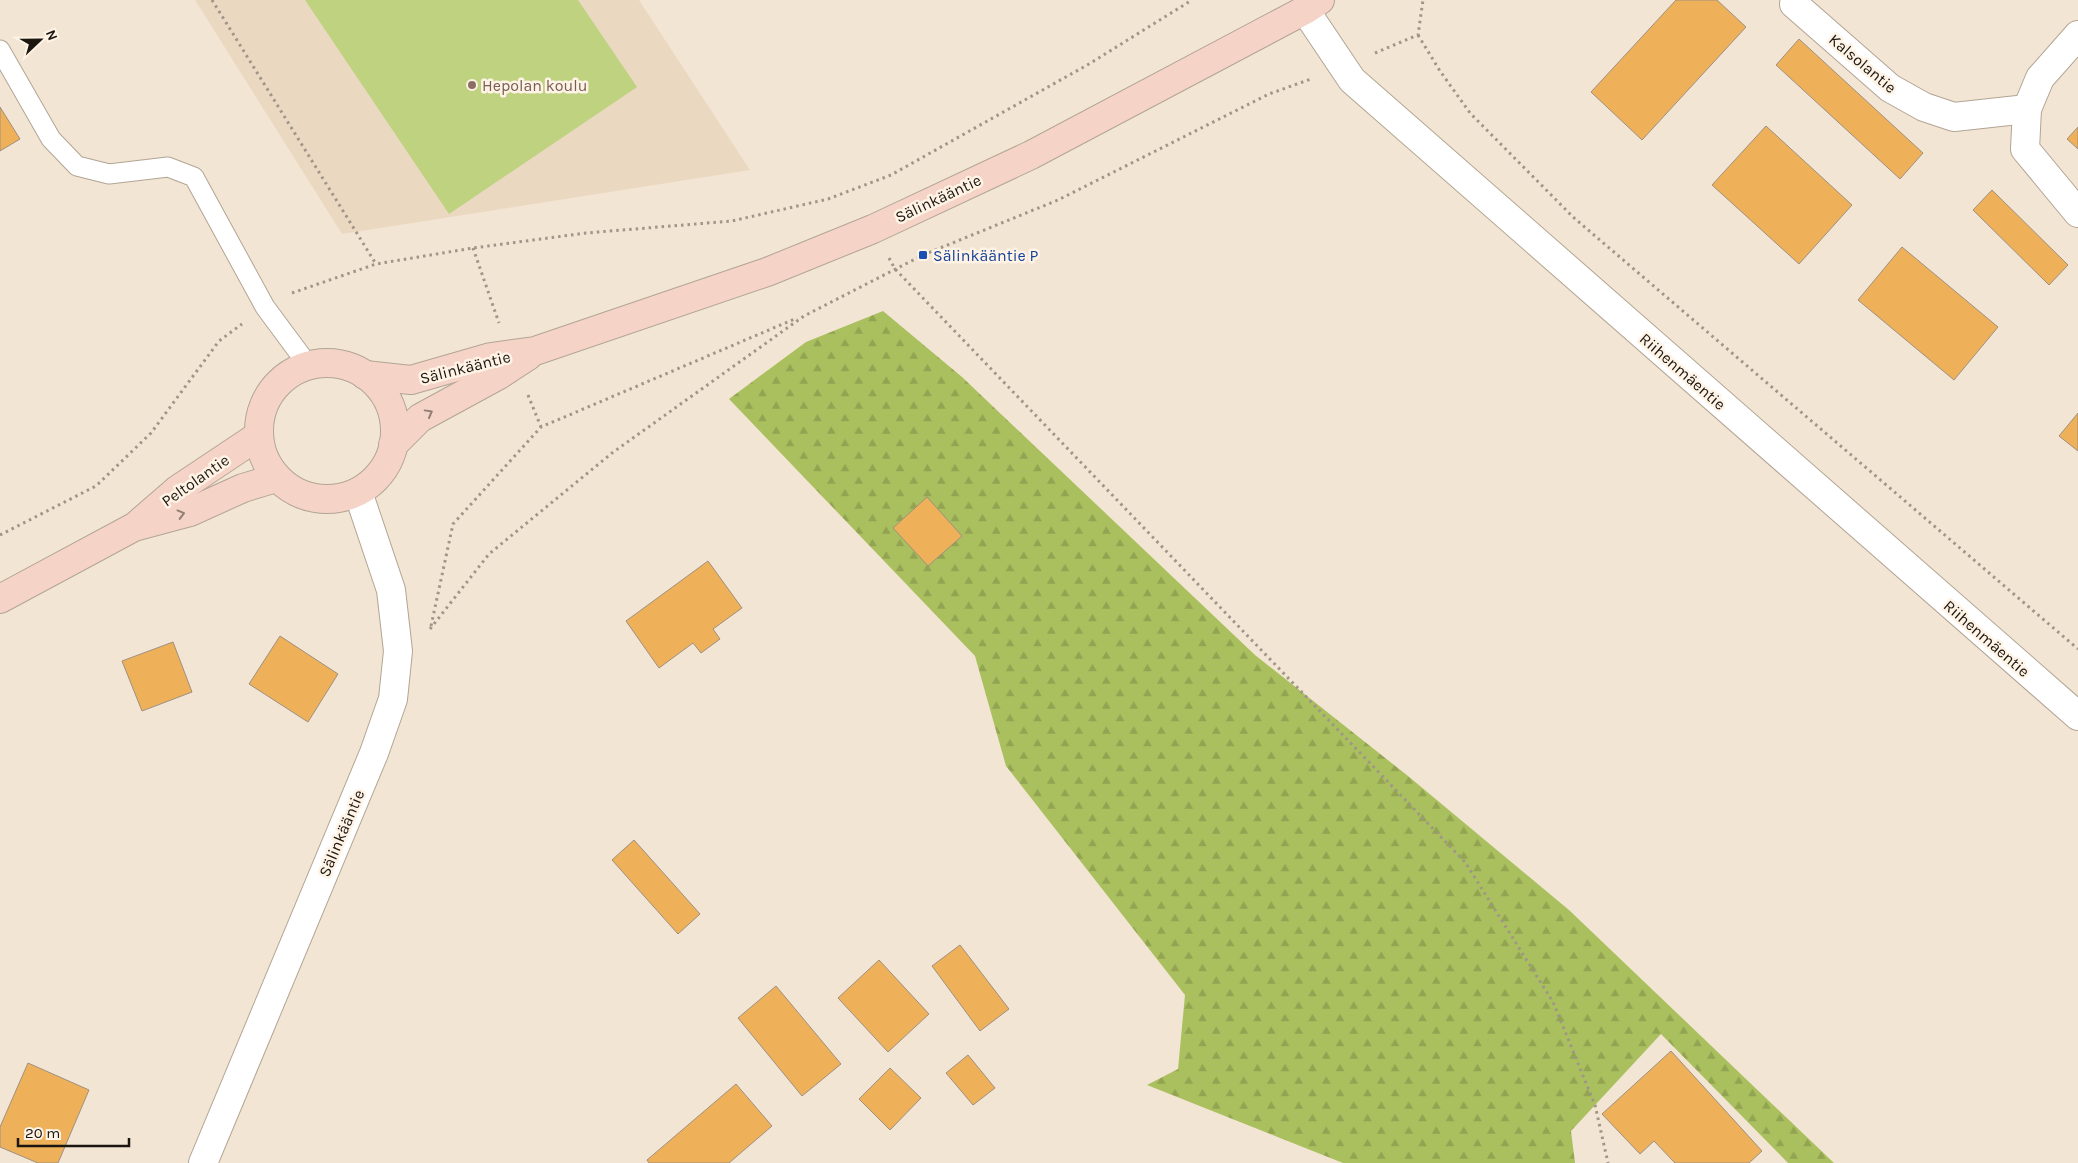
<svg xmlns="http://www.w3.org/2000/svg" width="2078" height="1163" viewBox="0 0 2078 1163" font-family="Karla,sans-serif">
<defs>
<pattern id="forest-firs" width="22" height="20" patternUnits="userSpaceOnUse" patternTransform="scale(1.25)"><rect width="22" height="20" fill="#aac05e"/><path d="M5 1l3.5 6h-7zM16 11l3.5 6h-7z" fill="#92a451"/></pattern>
</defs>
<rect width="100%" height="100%" fill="#f3e5d4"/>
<polygon fill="#ebd8c1" points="195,0 639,0 750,170 342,234"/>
<polygon fill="url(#forest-firs)" points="883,311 962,377 1255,655 1408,776 1569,910 1834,1163 1788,1163 1661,1034 1571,1131 1575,1163 1343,1163 1147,1085 1178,1069 1185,995 1006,766 975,656 729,399 806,342"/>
<polygon fill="#bed280" points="305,0 578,0 637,87 449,214"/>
<g fill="#efb05a" stroke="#9d9080">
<polygon points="1676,0 1717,0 1746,27 1642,140 1591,92"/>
<polygon points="1799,39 1923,153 1900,179 1776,65"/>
<polygon points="0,107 20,139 0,151"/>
<polygon points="1766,126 1852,205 1799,264 1712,185"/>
<polygon points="2078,127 2078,149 2067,139"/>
<polygon points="1992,190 2068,265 2049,285 1973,210"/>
<polygon points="1902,247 1998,327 1954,380 1858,300"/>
<polygon points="2078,413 2078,451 2059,436"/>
<polygon points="927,497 962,536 928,566 893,528"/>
<polygon points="708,561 742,608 713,629 720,639 701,653 693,643 659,668 626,621"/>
<polygon points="280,636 338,674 308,722 249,684"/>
<polygon points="173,642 192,692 142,711 122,661"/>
<polygon points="634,840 700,914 678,934 612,860"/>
<polygon points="960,945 1009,1009 980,1031 932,966"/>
<polygon points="879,960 929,1014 888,1052 838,998"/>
<polygon points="776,986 841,1064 802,1096 738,1018"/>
<polygon points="1671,1051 1762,1151 1749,1163 1675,1163 1654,1141 1640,1154 1602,1114"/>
<polygon points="968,1055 995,1088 973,1105 946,1073"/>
<polygon points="28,1063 89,1090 58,1163 38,1163 0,1147 0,1127"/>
<polygon points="890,1068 921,1098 890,1130 859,1099"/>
<polygon points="736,1084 772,1126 729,1163 649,1163 647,1160"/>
</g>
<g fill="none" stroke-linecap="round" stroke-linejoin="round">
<g stroke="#b2a594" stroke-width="21">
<polyline id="service" points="0,50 51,139 77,166 109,174 168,167 194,177 265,307 308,365"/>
</g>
<g stroke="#b2a594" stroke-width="30">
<g id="minor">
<polyline points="1794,4 1890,88 1924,107 1954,117 2027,109 2040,78 2078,35"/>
<polyline points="2027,109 2025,149 2078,213"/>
</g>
</g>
<g stroke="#b2a594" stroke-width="30">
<g id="tertiary">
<polyline points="1305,10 1352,80 2078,716"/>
<polyline points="203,1163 374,753 393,699 398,651 391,590 358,492"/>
</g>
</g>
<g stroke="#b2a594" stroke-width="30">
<g id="secondary">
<circle cx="327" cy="431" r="68"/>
<polyline points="365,375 411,380 491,357 535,351 767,272 873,229 1031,155 1305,10 1320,0"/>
<polyline points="393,445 420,418 499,375 528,356"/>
<polyline points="139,523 177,490 258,436"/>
<polyline points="0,599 134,527 190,512 243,488 276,478"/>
</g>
</g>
<g stroke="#9f9588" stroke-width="3" stroke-dasharray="2.5 4" stroke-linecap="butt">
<polyline points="212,0 376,264"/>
<polyline points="1418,35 1440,71 1470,113 1573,217 2078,649"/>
<polyline points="1375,53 1418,35 1423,0"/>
<polyline points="473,248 499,323"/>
<polyline points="889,258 895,269 1465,862 1553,1002 1595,1105 1608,1163"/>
<polyline points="292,293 376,264 473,248 586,233 732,221 828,199 891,175 1089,64 1192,0"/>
<polyline points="528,395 541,427"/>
<polyline points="0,535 96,486 151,433 219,341 242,324"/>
<polyline points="431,626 453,524 541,427 797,318"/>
<polyline points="430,629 489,554 612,453 804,316 923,255 1058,200 1269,94 1311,79"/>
</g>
<use href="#service" stroke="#fff" stroke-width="19"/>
<use href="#minor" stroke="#fff" stroke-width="28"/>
<use href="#tertiary" stroke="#fff" stroke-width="28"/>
<use href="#secondary" stroke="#f5d3c6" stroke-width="28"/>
</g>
<defs><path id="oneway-chevron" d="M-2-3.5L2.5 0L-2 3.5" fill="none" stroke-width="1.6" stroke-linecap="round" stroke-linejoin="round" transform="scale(1.25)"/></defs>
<g stroke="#937e74">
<use href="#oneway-chevron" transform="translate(429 413) rotate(-29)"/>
<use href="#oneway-chevron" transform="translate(181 514) rotate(-15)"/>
</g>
<circle fill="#8d6e63" stroke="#fef3e5" stroke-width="2" cx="472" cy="85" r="5"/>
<rect fill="#1a4fb4" stroke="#fef3e5" stroke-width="2" x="918" y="250" width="10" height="10" rx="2.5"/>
<g text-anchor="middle" stroke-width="5" stroke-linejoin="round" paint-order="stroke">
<g font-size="16" fill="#1b1610" stroke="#fef3e5">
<text transform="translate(1863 63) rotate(40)" y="6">Kalsolantie</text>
<text transform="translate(938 198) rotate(-25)" y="6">Sälinkääntie</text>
<text transform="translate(465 367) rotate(-14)" y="6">Sälinkääntie</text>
<text transform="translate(1683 371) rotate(41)" y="6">Riihenmäentie</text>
<text transform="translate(195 480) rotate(-35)" y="6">Peltolantie</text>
<text transform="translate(1987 638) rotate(41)" y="6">Riihenmäentie</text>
<text transform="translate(341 833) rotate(-67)" y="6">Sälinkääntie</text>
</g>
<g font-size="16" fill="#785e54" stroke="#fef3e5" text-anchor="start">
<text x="482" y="91">Hepolan koulu</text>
</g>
<g font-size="16" fill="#164399" stroke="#fef3e5" text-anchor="start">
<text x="933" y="261">Sälinkääntie P</text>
</g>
</g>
<g transform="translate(40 40) rotate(68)" stroke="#fef3e5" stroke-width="4" paint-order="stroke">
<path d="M0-4L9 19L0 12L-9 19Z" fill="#1b1610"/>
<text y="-8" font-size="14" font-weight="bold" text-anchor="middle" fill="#1b1610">N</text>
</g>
<path d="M18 1138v8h111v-8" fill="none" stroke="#1b1610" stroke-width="2.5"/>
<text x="25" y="1138" font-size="15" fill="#1b1610" stroke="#fef3e5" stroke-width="4" paint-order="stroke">20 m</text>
</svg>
